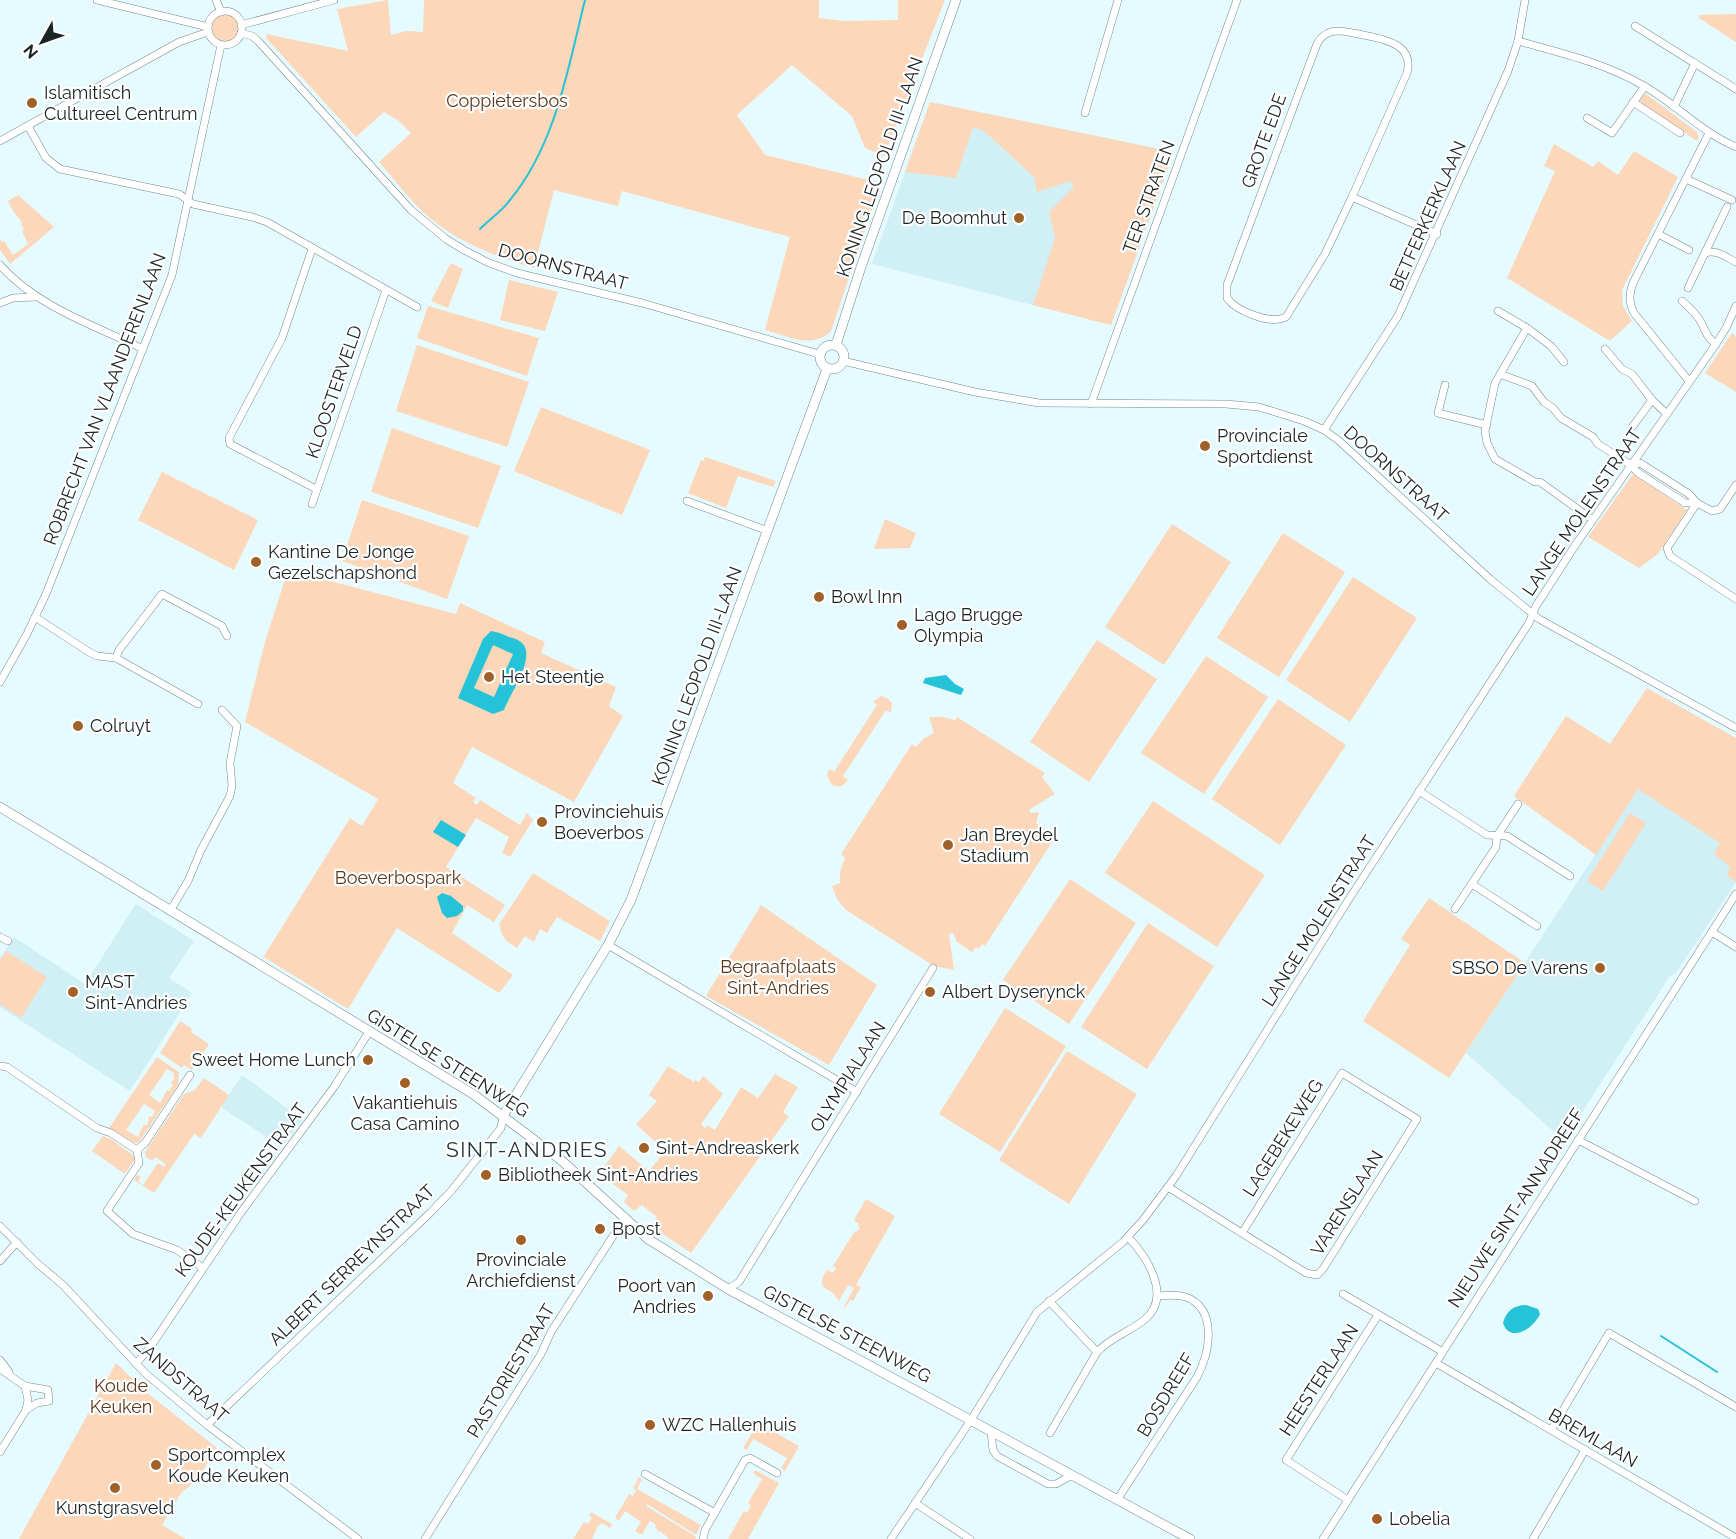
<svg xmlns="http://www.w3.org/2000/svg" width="1736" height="1539" viewBox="0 0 1736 1539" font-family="Raleway,sans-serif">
<rect width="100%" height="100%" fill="#e5fbff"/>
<g fill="#d0f0f5">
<polygon points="930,102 1174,152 1111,325 872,264"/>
<polygon points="1638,789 1721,843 1730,867 1727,875 1736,882 1676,973 1670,976 1566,1137 1562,1139 1466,1053"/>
<polygon points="136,904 194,941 169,978 192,993 130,1091 0,1007 0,958 14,937 85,984"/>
<polygon points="242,1075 303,1120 282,1147 221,1107"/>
</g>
<g fill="#fdd7b9" fill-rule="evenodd">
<path d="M388 0 391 35 407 31 423 32 424 0H819V18L843 21 898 20V0H945L884 156 865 148 852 116 792 65 737 115 765 155 881 183 831 331C812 350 788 336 765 330L790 237 622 191 618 206 554 190 534 268C493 256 454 241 423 212 407 197 394 179 379 162L411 133 399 121 384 112 356 137 267 39 266 34 348 51 337 9Z"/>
<polygon points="1736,14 1736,42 1699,18 1699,15"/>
<circle cx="225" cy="29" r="14"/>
<polygon points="1646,94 1697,132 1699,138 1697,141 1643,105 1640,100 1642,96"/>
<polygon points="930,102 1174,152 1111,325 1033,305 1055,238 1049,212 1074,187 1070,181 1037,192 1034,177 984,131 973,127 956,178 905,172"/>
<polygon points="1554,144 1593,167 1598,161 1618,175 1634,151 1678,177 1622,290 1623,306 1632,321 1610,341 1507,278 1555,171 1544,166"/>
<polygon points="18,195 54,227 10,264 0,250 0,239 2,242 4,241 13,255 28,244 22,231 24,230 21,224 22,222 13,211 8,201"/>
<polygon points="451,263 463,269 448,308 431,301"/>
<polygon points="509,280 558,292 545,331 500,320"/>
<polygon points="428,306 539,338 527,376 417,338"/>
<polygon points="1732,333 1736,336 1736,392 1705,373"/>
<polygon points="417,345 529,382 507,447 396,411"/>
<polygon points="541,407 650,450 622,515 514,471"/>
<polygon points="392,428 501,466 478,528 371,492"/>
<polygon points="705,457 776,481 773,487 738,476 726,508 688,493 701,460 704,461"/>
<polygon points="162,472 258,520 234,570 138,520"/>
<polygon points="1633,474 1687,510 1658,554 1639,568 1588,537"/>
<polygon points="362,500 469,536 447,599 342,561"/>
<polygon points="885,519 916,533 910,548 874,549"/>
<polygon points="1172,524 1231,562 1164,665 1105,627"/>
<polygon points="1283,533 1345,572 1279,677 1217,638"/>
<polygon points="288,570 456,614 460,603 545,642 541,653 616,687 609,706 623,716 574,802 472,747 453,783 476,798 473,802 477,805 480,800 520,825 527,813 533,820 510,857 502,853 509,837 476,818 446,867 505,905 494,922 467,905 452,933 513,975 499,993 397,928 348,1009 262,956 264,956 350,818 362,826 378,799 245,722 265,642"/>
<polygon points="1353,577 1417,618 1350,722 1286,680"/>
<polygon points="1097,640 1157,679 1089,782 1030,742"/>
<polygon points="1206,656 1268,697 1204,794 1141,753"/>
<polygon points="1647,688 1736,738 1736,882 1727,875 1730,867 1714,854 1720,843 1638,789 1596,855 1514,796 1566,716 1610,744"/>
<path d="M881 696 887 698 892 703 891 713 886 710 843 776 848 780C844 786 839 788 832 785L827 776 829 769 834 772 877 705 873 702Z"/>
<polygon points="1278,699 1346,745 1280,845 1212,799"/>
<polygon points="929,717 943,717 955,720 957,717 1045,773 1042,777 1055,794 1029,810 1031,813 1039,812 1036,823 1056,836 985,946 982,944 979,949 976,947 972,952 957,942 953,933 949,934 954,970 934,966 846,910 837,899 832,886 840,883 840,872 845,858 841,854 912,744 916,747 923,739 934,733"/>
<polygon points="1153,801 1265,875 1217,947 1105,873"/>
<polygon points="1630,813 1646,823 1603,891 1587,881"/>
<path d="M533 873 610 921 600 941 557 917 547 933 540 929 534 942 525 936 517 948C506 941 500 937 500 923Z"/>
<polygon points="1070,879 1136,923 1069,1024 1003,980"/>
<polygon points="1429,898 1525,963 1449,1078 1363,1021 1410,945 1401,939"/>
<polygon points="761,905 877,985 829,1065 706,996"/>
<polygon points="1148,923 1214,966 1147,1069 1081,1027"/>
<polygon points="6,951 47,977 21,1018 0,1004 0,960"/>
<polygon points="1005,1008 1066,1046 1000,1152 939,1114"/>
<polygon points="180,1021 192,1029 191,1032 209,1044 192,1070 184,1065 182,1068 160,1053"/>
<polygon points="1067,1051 1137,1094 1069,1204 999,1160"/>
<path d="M157 1057 179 1072 178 1085 139 1142 135 1143 109 1128ZM167 1069 174 1073 173 1077 175 1078 171 1083 173 1085 169 1091 167 1090 160 1103 149 1095ZM144 1104 155 1111 152 1117 150 1116 148 1118 149 1120 146 1126 144 1124 138 1137 126 1130Z"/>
<polygon points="668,1066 694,1082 695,1080 699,1082 703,1076 723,1094 701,1124 705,1128 707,1125 715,1130 741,1087 758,1098 775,1074 798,1087 783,1112 789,1116 691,1253 651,1226 657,1217 642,1205 634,1211 624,1202 628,1195 599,1174 619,1146 649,1171 665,1151 636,1124 657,1101 649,1095"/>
<polygon points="204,1078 229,1095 201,1138 194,1134 154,1193 134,1180 137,1175 141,1177 138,1181 143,1185 158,1163 164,1167 166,1164 155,1157 152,1161 146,1157 145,1152 184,1094 195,1090"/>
<polygon points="103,1136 111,1139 134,1156 135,1159 125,1174 92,1151"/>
<path d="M866 1199 895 1216 856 1285 861 1287 853 1301 850 1300 845 1308 844 1307 854 1288 848 1285 839 1301 833 1293 823 1287C821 1280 822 1275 828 1270L833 1273 836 1268 833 1266 855 1231 857 1232 860 1228 858 1226 859 1224 854 1220Z"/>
<polygon points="116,1363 146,1392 217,1448 196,1481 181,1493 162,1525 186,1539 19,1539"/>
<polygon points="758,1423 799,1446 785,1471 781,1468 787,1458 753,1439 747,1450 743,1448"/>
<polygon points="755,1470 779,1483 748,1539 728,1539 744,1511 747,1513 751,1505 748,1503 762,1479 753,1473"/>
<polygon points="639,1477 642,1479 637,1489 701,1525 696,1535 647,1504 646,1506 695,1536 696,1539 669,1539 663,1533 661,1534 662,1532 659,1531 658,1532 658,1530 655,1528 656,1525 650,1521 642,1535 635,1531 641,1522 625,1511 619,1521 615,1518 629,1494 633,1496 636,1490 633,1488"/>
<polygon points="591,1512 612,1524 610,1528 602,1523 598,1526 592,1539 573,1539 584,1522 588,1524 592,1518 589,1515"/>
</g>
<g fill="#25c3d7" fill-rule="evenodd">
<path d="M491 631C498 632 503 634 509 637 514 638 519 640 522 643 537 657 509 695 504 710L493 714 458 698 483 639ZM493 645 513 654 494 697 474 688Z"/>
<polygon points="946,675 955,684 964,689 961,695 923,683 925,678"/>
<polygon points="441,820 466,835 458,847 433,832"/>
<polygon points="442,893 451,896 463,906 463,911 457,916 447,918 442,913 437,897"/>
<path d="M1526 1305 1538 1309 1540 1314C1534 1328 1510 1344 1503 1323 1506 1311 1514 1305 1526 1305Z"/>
</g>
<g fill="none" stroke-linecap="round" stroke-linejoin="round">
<g stroke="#25c3d7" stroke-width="2">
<path d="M480 229C490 219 502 211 510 200 556 144 568 68 585 0"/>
<polyline points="1661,1336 1717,1372"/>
</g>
<g stroke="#73878a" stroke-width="8">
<g id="street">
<polyline points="97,0 208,27"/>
<polyline points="216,0 221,12"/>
<circle cx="225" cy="28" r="17"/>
<polyline points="241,25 334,0"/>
<polyline points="1635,26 1736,89"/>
<polyline points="241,33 252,36 258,41 411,210 446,239 464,250 487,262 517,273 642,303 819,354"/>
<path d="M1518 41C1561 53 1605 63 1644 86 1676 104 1701 132 1736 147"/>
<polyline points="1633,102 1680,133"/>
<polyline points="1674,107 1695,63"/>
<polyline points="1085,113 1118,0"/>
<polyline points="1587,118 1612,133 1645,86"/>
<polyline points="28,126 46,158 60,169 179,194 193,204 252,217 267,222 417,307"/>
<polyline points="0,141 179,42 208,32"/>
<polyline points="1686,179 1732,200"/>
<path d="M1352 197 1407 73C1415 42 1381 39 1359 34 1350 33 1340 29 1331 32 1324 34 1320 38 1317 44L1227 285V298C1236 311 1271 325 1286 317L1325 254 1352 197 1437 234"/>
<polyline points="1658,234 1689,250"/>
<polyline points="312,249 282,338 229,438 230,444 316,489"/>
<path d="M1705 253C1716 249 1726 257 1736 262"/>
<path d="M0 265C37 307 94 325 143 349"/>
<polyline points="1688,288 1727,207"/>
<path d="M1682 301C1689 307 1698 315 1702 324 1706 332 1707 338 1716 344"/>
<polyline points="0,303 13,298 35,297"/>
<polyline points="1498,311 1527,328"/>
<polyline points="1605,349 1622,369 1632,374 1652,400"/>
<polyline points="843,361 975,392 1039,403 1226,404 1259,407 1304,421 1324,430 1338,440 1490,579 1539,619 1736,728"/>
<polyline points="1564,362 1551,346 1527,328 1495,383 1485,431 1487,443 1495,459 1535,482 1540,482 1593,520"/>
<polyline points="1500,374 1532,386 1544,402 1553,408 1561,418 1593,437 1598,444 1631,465 1637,472 1685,503 1697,503"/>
<path d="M1689 381 1634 313C1628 302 1629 292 1634 281L1709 133"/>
<polyline points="1445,385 1438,413 1487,425"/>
<polyline points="1091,404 1237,0"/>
<polyline points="1633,426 1652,400 1667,414"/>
<polyline points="1324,430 1398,316 1508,71 1518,41 1525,0"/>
<polyline points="1631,465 1640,463 1689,494 1697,503 1712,511 1720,509 1736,485"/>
<polyline points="687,501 768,531"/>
<polyline points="1697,503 1667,548 1670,556 1736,599"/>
<polyline points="312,504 386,290"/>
<polyline points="35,617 89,652 97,656 116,658 198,704"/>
<polyline points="116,658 119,650 162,594 222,626 227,636"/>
<polyline points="0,682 27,634 46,594 172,275 221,45"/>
<polyline points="1419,791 1487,835 1507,836 1570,876"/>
<polyline points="1472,884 1537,926"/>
<polyline points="1455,909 1496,847 1497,836 1518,804"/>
<polyline points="170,911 188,881 201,850 230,796 232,786 230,763 237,726 222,710"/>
<polyline points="1712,932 1736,947"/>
<polyline points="0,937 8,941"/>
<polyline points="608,945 857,1092"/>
<polyline points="0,1066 7,1067 97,1128 111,1133 137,1150"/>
<polyline points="190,1075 145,1143 137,1150 139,1163 107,1211 133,1234 177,1250 203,1268"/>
<polyline points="1578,1140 1695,1201"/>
<polyline points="1168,1187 1306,1273 1317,1275 1323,1269 1417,1119 1342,1073 1242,1233"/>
<polyline points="0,1226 38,1264 63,1285 145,1373 207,1425 358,1539"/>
<polyline points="0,1261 17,1242"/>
<polyline points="728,1289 739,1282 933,968"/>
<polyline points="1343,1294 1443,1352"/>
<polyline points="1049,1301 1097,1352"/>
<polyline points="0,1360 9,1372"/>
<polyline points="1436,1363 1736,1538"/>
<polyline points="136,1364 151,1346 242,1211 334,1087 369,1032"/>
<polyline points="0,1369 25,1386 28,1400 26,1410 0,1452"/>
<polyline points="25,1386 48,1390 49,1401 37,1403 26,1410"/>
<polyline points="207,1425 431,1212 452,1190 501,1128 503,1116"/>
<polyline points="1551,1430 1609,1333 1736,1407"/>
<polyline points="991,1432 993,1450 997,1456 1048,1484 1056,1484 1072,1475"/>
<path d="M1050 1433 1097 1352C1110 1338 1129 1332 1144 1320 1173 1297 1147 1257 1128 1237"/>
<polyline points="645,1474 715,1513"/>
<path d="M1117 1500 1197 1377C1210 1354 1218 1309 1186 1297 1177 1294 1167 1295 1158 1296"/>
<polyline points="1348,1500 1286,1460 1378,1315"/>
<polyline points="915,1503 970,1539"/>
<polyline points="425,1539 541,1354 551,1332 624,1219"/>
<polyline points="703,1539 705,1530 745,1460 750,1458 777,1473"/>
<polyline points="891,1539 971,1420 1037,1312 1123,1242 1143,1220 1176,1176 1349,899 1529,623 1536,606 1576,544 1716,344 1726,328 1736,306"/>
<polyline points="1323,1539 1736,894"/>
<polyline points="1533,1539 1585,1450"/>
</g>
</g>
<g stroke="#73878a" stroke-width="10">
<g id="secondary">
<circle cx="832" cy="357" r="12"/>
<polyline points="836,345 861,267 956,0"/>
<polyline points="0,807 473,1094 561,1160 648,1239 728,1289 1190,1539"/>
<polyline points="503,1116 608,945 631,900 827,369"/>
</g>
</g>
<use href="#street" stroke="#fff" stroke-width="7"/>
<use href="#secondary" stroke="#fff" stroke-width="9"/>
</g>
<g fill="#a06128" stroke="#fff" stroke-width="2">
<circle cx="32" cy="103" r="6"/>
<circle cx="1019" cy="218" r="6"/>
<circle cx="1205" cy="446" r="6"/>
<circle cx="256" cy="562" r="6"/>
<circle cx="819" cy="597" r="6"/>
<circle cx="902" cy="625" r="6"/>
<circle cx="489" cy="677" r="6"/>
<circle cx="78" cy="726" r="6"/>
<circle cx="542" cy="822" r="6"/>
<circle cx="948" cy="845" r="6"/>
<circle cx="1600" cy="968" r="6"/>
<circle cx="73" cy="992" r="6"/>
<circle cx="930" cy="992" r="6"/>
<circle cx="368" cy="1060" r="6"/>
<circle cx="405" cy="1083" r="6"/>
<circle cx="644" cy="1148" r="6"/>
<circle cx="486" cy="1175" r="6"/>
<circle cx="600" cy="1229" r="6"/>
<circle cx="521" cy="1240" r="6"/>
<circle cx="708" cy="1296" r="6"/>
<circle cx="650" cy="1425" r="6"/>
<circle cx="156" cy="1465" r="6"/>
<circle cx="115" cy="1488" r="6"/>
<circle cx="1377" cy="1519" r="6"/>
</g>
<g text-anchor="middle" stroke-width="4.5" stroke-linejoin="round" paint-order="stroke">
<g font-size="18" fill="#1b2425" stroke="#fff" text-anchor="start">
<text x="44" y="99">Islamitisch<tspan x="44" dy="21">Cultureel Centrum</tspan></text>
<text x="1007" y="224" text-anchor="end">De Boomhut</text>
<text x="1217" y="442">Provinciale<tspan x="1217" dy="21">Sportdienst</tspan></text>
<text x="268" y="558">Kantine De Jonge<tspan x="268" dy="21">Gezelschapshond</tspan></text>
<text x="831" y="603">Bowl Inn</text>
<text x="914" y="621">Lago Brugge<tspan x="914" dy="21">Olympia</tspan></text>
<text x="501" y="683">Het Steentje</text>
<text x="90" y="732">Colruyt</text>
<text x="554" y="818">Provinciehuis<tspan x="554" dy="21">Boeverbos</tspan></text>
<text x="960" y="841">Jan Breydel<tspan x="960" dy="21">Stadium</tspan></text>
<text x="1588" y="974" text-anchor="end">SBSO De Varens</text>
<text x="85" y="988">MAST<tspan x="85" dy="21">Sint-Andries</tspan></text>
<text x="942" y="998">Albert Dyserynck</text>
<text x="356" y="1066" text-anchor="end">Sweet Home Lunch</text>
<text x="405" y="1109" text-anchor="middle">Vakantiehuis<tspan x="405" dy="21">Casa Camino</tspan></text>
<text x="656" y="1154">Sint-Andreaskerk</text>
<text x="498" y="1181">Bibliotheek Sint-Andries</text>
<text x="612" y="1235">Bpost</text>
<text x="521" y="1266" text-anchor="middle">Provinciale<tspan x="521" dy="21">Archiefdienst</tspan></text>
<text x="696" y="1292" text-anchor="end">Poort van<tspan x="696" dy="21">Andries</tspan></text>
<text x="662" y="1431">WZC Hallenhuis</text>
<text x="168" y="1461">Sportcomplex<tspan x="168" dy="21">Koude Keuken</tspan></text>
<text x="115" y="1514" text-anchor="middle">Kunstgrasveld</text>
<text x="1389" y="1525">Lobelia</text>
</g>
<g font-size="18" fill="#5a3a1e" stroke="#fff">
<text x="507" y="107">Coppietersbos</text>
<text x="398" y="884">Boeverbospark</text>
<text x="778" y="973">Begraafplaats<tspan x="778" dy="21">Sint-Andries</tspan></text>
<text x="121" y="1392">Koude<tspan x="121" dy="21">Keuken</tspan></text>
</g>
<g font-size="18" fill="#1b2425" stroke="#fff">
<text transform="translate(1264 141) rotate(-70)" y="6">GROTE EDE</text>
<text transform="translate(880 167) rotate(-71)" y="6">KONING LEOPOLD III-LAAN</text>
<text transform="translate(1149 197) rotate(-70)" y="6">TER STRATEN</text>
<text transform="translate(1428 216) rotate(-66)" y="6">BETFERKERKLAAN</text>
<text transform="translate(563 267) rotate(15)" y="6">DOORNSTRAAT</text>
<text transform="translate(334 392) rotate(-71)" y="6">KLOOSTERVELD</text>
<text transform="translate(105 399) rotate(-69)" y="6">ROBRECHT VAN VLAANDERENLAAN</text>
<text transform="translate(1396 474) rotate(42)" y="6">DOORNSTRAAT</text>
<text transform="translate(1582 512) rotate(-56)" y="6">LANGE MOLENSTRAAT</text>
<text transform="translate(697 676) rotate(-70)" y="6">KONING LEOPOLD III-LAAN</text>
<text transform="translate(1319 921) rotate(-58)" y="6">LANGE MOLENSTRAAT</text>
<text transform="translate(448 1063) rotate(32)" y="6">GISTELSE STEENWEG</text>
<text transform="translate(848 1077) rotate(-58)" y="6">OLYMPIALAAN</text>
<text transform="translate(1283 1138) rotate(-58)" y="6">LAGEBEKEWEG</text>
<text transform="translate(241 1190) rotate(-54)" y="6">KOUDE-KEUKENSTRAAT</text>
<text transform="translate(1347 1203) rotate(-58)" y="6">VARENSLAAN</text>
<text transform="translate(1516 1208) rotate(-57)" y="6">NIEUWE SINT-ANNADREEF</text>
<text transform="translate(352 1265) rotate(-44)" y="6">ALBERT SERREYNSTRAAT</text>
<text transform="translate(847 1334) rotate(28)" y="6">GISTELSE STEENWEG</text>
<text transform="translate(511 1371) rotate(-59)" y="6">PASTORIESTRAAT</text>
<text transform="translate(181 1380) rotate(41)" y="6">ZANDSTRAAT</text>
<text transform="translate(1319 1380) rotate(-57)" y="6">HEESTERLAAN</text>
<text transform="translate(1166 1395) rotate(-59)" y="6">BOSDREEF</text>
<text transform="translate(1593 1438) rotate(30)" y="6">BREMLAAN</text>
</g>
<g font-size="21" letter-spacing="1.5" fill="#243639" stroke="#fff">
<text x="527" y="1157">SINT-ANDRIES</text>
</g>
</g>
<g transform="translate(42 42) rotate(230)" stroke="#ffffff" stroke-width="4.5" paint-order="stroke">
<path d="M0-4.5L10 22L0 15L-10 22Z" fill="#1b2425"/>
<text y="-9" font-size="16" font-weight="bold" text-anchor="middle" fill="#1b2425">N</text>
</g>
</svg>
